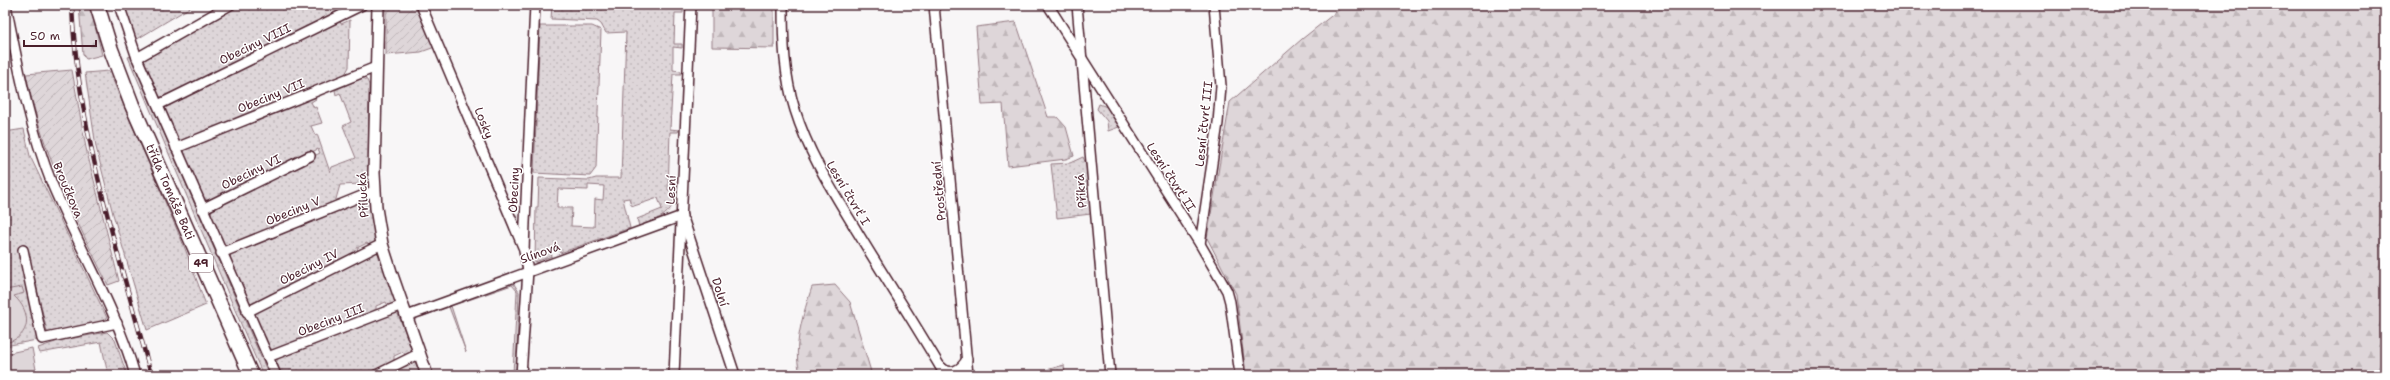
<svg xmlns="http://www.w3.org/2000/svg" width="2390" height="380" viewBox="0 0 2390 380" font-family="'Shantell Sans',sans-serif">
<defs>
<pattern id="grass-dots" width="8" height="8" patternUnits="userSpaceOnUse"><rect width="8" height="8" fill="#ded6d9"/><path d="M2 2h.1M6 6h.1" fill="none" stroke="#c0b7ba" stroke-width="1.8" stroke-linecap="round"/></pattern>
<pattern id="forest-firs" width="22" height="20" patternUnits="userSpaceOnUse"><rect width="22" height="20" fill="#ded6d9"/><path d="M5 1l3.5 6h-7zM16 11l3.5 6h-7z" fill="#c0b7ba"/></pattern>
<pattern id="garden-furrows" width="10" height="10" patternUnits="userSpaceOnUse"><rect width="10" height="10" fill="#ded6d9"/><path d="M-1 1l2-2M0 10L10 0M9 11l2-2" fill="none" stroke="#c0b7ba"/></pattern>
</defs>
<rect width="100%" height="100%" fill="#f8f6f7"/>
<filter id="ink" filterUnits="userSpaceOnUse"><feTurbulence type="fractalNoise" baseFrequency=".025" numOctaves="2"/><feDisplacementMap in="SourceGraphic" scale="8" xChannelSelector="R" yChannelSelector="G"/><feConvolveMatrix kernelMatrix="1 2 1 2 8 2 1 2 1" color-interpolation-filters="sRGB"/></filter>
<g filter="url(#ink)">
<g fill="url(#grass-dots)" stroke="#947a82" fill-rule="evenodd">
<polygon points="127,5 194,5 134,41 126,12"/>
<polygon points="234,5 354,5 163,98 159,96 143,63 145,58"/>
<path d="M552 5H675V7L683 8V13H675L674 44H682V48L673 47V70L681 71V74H673L670 129 679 130 678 132H670L668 190H676C675 214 659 219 639 226L637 219 662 209 658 198 634 206 631 205 629 198 623 199 630 228 560 253 557 247 550 250 552 256 535 262 536 207H538L539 178 589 180 596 178H621L626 32 606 33 601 24 597 21 551 19ZM588 185 604 186 603 200 595 199 594 227 571 226 572 208H557L558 189 588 190Z"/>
<polygon points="350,20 349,67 344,76 181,142 178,141 164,113 166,105 340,21 341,24"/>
<polygon points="540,26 592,26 601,30 596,168 590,176 534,173"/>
<polygon points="131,56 253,339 269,375 263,375 249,343 128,57"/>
<polygon points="109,71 184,246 206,305 147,330 113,214 96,147 85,73"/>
<polygon points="363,78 367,80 369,85 368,189 362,194 361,184 340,185 334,206 227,246 223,244 210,216 213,207 320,153 318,149 210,201 202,198 183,156 185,148 315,97 316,99 311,102 314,108 316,107 322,123 311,126 315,135 317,134 330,172 332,167 356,158 343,126 351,122 340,93 336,95 335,90"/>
<polygon points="1099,104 1107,107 1119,127 1108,131 1107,121 1097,109"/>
<polygon points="24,129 30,156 107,318 98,323 51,333 47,332 33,271 29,271 42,339 5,346 5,132"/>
<polygon points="1083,157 1086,164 1091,214 1057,218 1051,164 1070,163"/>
<polygon points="366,199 369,202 376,244 369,246 367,243 357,248 358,251 255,304 249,302 230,259 231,253"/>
<polygon points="376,252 380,255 396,304 388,306 386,302 376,306 376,312 274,350 269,348 255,319 256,310"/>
<polygon points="507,284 514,284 519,292 516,375 513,375 517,291 512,285 451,306 466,352 449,307 421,317 421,315"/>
<polygon points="397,312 413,351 406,356 403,352 394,356 394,364 371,375 279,375 275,366 279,356"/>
<polygon points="107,332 115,340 127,375 108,375 101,342 40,353 38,348 58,341"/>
<polygon points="414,360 421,375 381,375"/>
<polygon points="1064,365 1065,375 1029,375"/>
</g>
<g fill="url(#forest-firs)" stroke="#947a82">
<polygon points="79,5 90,5 102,55 86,59 83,55"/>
<polygon points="712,5 774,5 774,48 712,47"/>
<polygon points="1345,5 2385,5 2385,375 1246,375 1236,294 1207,238 1230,102 1302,39"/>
<polygon points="1016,22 1048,117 1057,117 1066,127 1074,156 1066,159 1008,166 1003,104 982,105 976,27"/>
<path d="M835 285 850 302 872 375H801C791 351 804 311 812 287Z"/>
</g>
<g fill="url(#garden-furrows)" stroke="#947a82">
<polygon points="386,5 418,5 435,47 421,52 386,55"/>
<path d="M72 70 86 148 119 281 108 285C73 214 42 152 26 74Z"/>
</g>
<g fill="#ded6d9" stroke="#947a82">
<path d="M22 287 24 293 14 296C32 312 32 337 5 343V290Z"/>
<polygon points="32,348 37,375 5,375 5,354"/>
</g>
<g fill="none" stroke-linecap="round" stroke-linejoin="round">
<g stroke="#8f747b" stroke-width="3">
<polyline points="1228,281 1231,291"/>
<polyline points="1241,346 1245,375"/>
</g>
<g stroke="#4a1f2b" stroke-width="12">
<g id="minor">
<path d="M6 5C18 66 29 126 52 184 79 248 116 308 135 375"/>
<polyline points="119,5 137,58 276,375"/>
<polyline points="421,5 523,247"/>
<path d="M783 5C783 41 784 75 795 110 809 155 834 193 858 233 887 281 917 327 945 375"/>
<polyline points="934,5 968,375"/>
<polyline points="1048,5 1200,244 1227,291 1230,302 1240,375"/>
<polyline points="1077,5 1110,375"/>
<polyline points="137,58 230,5"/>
<polyline points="158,105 362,5"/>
<polyline points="176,148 376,67"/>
<polyline points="202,209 310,156"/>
<polyline points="684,221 735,375"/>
<polyline points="1200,244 1218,123 1221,86 1214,5"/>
<polyline points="23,250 42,339 117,323"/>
<polyline points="221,253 374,191"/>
<polyline points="247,312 382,244"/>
<polyline points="407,316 682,216"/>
<polyline points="268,357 403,305"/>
<path d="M940 366C950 377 961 370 967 359"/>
<polyline points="376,375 420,353"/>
<polyline points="521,375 528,270 524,250 525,223 535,5"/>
<polyline points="674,375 691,5"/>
</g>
</g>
<g stroke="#4a1f2b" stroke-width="14">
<polyline id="tertiary" points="378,5 374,173 376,208 382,244 391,272 427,375"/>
</g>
<g stroke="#4a1f2b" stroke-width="17">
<g id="primary">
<path id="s1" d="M97 5 110 47 132 105 251 375"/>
</g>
</g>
<use href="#minor" stroke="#fff" stroke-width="9"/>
<use href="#tertiary" stroke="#fff" stroke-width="11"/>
<use href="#primary" stroke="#fff" stroke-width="14"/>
<g stroke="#4a1f2b" stroke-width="4.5">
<path id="rail" d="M72 5C77 132 119 253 151 375"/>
</g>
<use href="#rail" stroke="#fff" stroke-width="3" stroke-dasharray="9" stroke-linecap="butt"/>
</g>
</g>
<g text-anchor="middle" stroke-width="3" stroke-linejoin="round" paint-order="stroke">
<rect fill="#fff" stroke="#80626b" stroke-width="1" x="189" y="254" width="24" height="18" rx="3"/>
<g font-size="11" font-weight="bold" fill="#4a1f2b">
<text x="201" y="267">49</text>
</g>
<g font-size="12" fill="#4a1f2b" stroke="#fff">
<text transform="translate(255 44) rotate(-26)" y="4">Obeciny VIII</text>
<text transform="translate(271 96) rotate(-22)" y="4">Obeciny VII</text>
<text transform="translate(484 123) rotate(68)" y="4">Losky</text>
<text transform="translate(1204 124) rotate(-84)" y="4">Lesní čtvrť III</text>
<text transform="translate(251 172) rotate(-26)" y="4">Obeciny VI</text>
<text transform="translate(1171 177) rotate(57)" y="4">Lesní čtvrť II</text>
<text transform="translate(68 190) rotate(67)" y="4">Broučkova</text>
<text transform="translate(514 190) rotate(-87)" y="4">Obeciny</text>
<text transform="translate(671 190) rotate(-88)" y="4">Lesní</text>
<text transform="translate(939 191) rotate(-95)" y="4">Prostřední</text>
<text transform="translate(1081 191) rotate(-95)" y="4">Příkrá</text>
<text dy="4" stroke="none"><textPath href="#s1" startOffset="201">třída Tomáše Bati</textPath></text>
<text transform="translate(848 193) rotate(59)" y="4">Lesní čtvrť I</text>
<text transform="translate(363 195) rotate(-94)" y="4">Přílucká</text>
<text transform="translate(293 211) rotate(-22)" y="4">Obeciny V</text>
<text transform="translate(540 253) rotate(-20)" y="4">Slínová</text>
<text transform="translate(309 267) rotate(-27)" y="4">Obeciny IV</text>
<text transform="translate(720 292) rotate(72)" y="4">Dolní</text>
<text transform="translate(331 320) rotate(-21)" y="4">Obeciny III</text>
</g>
</g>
<rect width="2390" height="380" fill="none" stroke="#fff" stroke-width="20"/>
<rect x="10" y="10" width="2370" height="360" fill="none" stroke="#4a1f2b" stroke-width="1.5" filter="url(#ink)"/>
<path d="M24 40v6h72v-6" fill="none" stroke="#4a1f2b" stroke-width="2"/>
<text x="30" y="40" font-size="12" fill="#4a1f2b" stroke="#ffffff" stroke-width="3" paint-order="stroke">50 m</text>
</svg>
